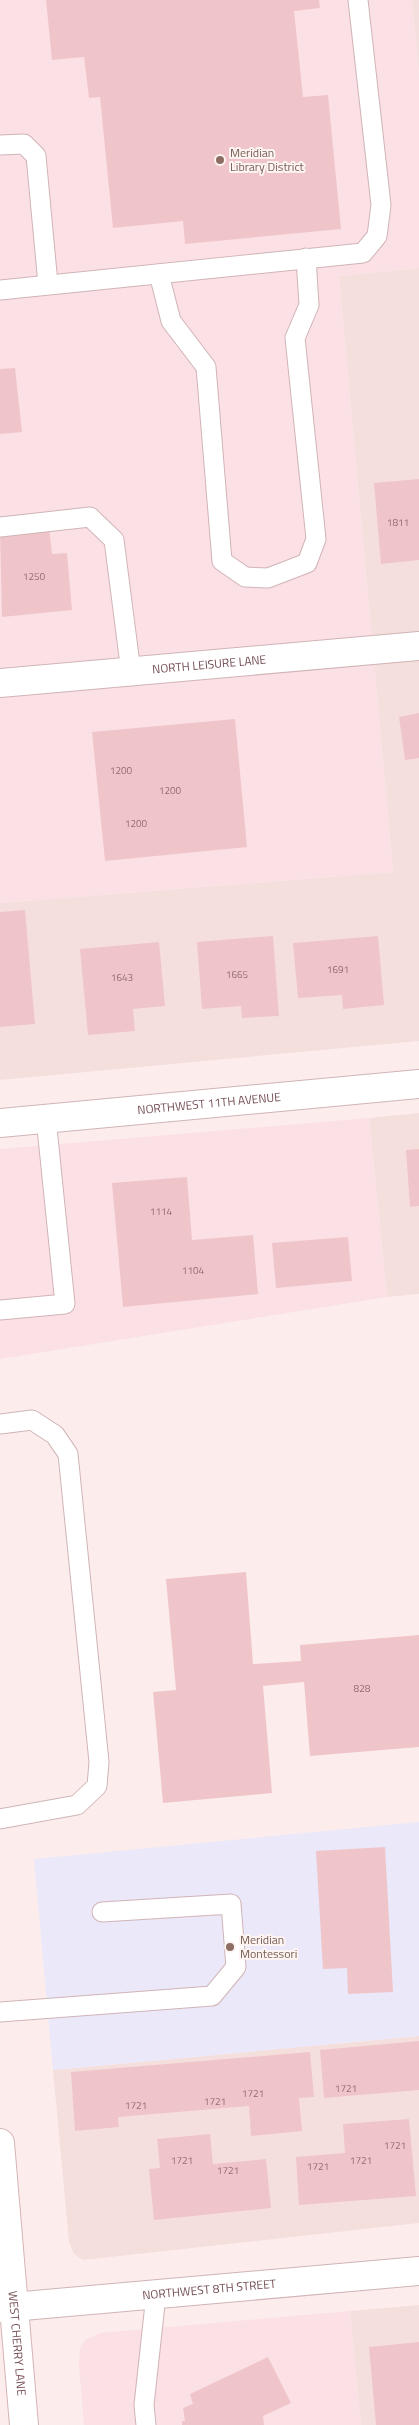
<svg xmlns="http://www.w3.org/2000/svg" width="419" height="2425" viewBox="0 0 419 2425" font-family="'Titillium Web',sans-serif">
<rect width="100%" height="100%" fill="#fcedec"/>
<g fill="#f5dfdd">
<polygon points="412,0 419,0 419,75"/>
<polygon points="419,268 419,1041 0,1080 0,903 393,872 339,276"/>
<polygon points="419,1113 419,1294 387,1297 369,1118"/>
<polygon points="419,2036 419,2223 83,2260 74,2254 69,2242 53,2070"/>
<polygon points="419,2305 419,2425 361,2425 350,2311"/>
</g>
<g fill="#fbe0e6">
<polygon points="0,0 412,0 419,75 419,268 339,276 393,872 0,903"/>
<polygon points="369,1118 387,1297 0,1359 0,1149"/>
<polygon points="350,2311 361,2425 84,2425 79,2365 80,2349 85,2340 100,2333"/>
</g>
<polygon fill="#eae8f9" points="419,1822 419,2036 53,2070 34,1859"/>
<g fill="#f0c5c9">
<polygon points="46,0 319,0 320,8 294,11 303,97 328,95 341,229 185,244 183,221 113,228 100,97 89,98 84,57 52,60"/>
<polygon points="15,368 22,432 0,434 0,369"/>
<polygon points="419,479 419,560 381,564 374,483"/>
<polygon points="49,526 52,554 67,553 72,610 2,617 0,531"/>
<polygon points="419,713 419,758 405,760 399,717"/>
<polygon points="235,719 247,847 105,861 92,732"/>
<polygon points="25,910 35,1024 0,1027 0,912"/>
<polygon points="273,936 279,1016 242,1018 241,1006 202,1009 197,942"/>
<polygon points="378,936 384,1005 343,1009 342,995 298,998 293,943"/>
<polygon points="159,942 165,1006 133,1009 135,1031 88,1035 80,949"/>
<polygon points="419,1149 419,1206 410,1207 406,1150"/>
<polygon points="187,1177 192,1240 253,1235 258,1294 123,1307 112,1183"/>
<polygon points="348,1237 352,1281 276,1288 272,1243"/>
<polygon points="246,1572 253,1664 301,1661 300,1645 419,1635 419,1747 310,1756 304,1682 263,1686 272,1793 163,1803 153,1692 176,1690 166,1579"/>
<polygon points="385,1847 393,1992 348,1994 347,1968 323,1969 316,1851"/>
<polygon points="419,2041 419,2090 324,2098 320,2050"/>
<polygon points="310,2052 314,2097 299,2098 302,2131 251,2136 249,2106 118,2117 119,2127 75,2131 71,2072"/>
<polygon points="409,2119 416,2196 299,2205 296,2157 345,2153 343,2124"/>
<polygon points="210,2134 213,2164 266,2159 271,2208 154,2220 149,2169 160,2168 157,2139"/>
<polygon points="419,2342 419,2425 376,2425 369,2347"/>
<polygon points="268,2357 291,2403 263,2416 264,2425 182,2425 182,2421 185,2421 183,2408 193,2404 190,2394"/>
</g>
<g fill="none" stroke-linecap="round" stroke-linejoin="round">
<g stroke="#d0b4b6" stroke-width="21">
<g id="service">
<polyline points="0,145 24,144 36,156 48,284"/>
<polyline points="159,274 171,321 206,367 222,561 245,577 268,578 307,563 316,539 295,338 309,305 306,258"/>
<polyline points="0,290 363,253 377,236 381,205 358,0"/>
<polyline points="0,527 90,517 114,540 131,672"/>
<polyline points="0,1310 65,1304 46,1118"/>
<polyline points="0,1424 32,1420 55,1435 68,1454 99,1762 97,1786 77,1805 0,1819"/>
<polyline points="0,2012 212,1996 236,1967 231,1904 102,1912"/>
<polyline points="146,2425 144,2405 156,2295"/>
</g>
</g>
<g stroke="#d0b4b6" stroke-width="30">
<g id="minor">
<path id="s1" d="M0 683 419 646"/>
<path id="s2" d="M0 1123 419 1084"/>
</g>
</g>
<g stroke="#d0b4b6" stroke-width="30">
<g id="tertiary">
<path id="s3" d="M0 2308 419 2271"/>
</g>
</g>
<g stroke="#d5b4b6" stroke-width="30">
<g id="secondary">
<path id="s4" d="M0 2143 24 2425"/>
</g>
</g>
<use href="#service" stroke="#fff" stroke-width="19"/>
<use href="#minor" stroke="#fff" stroke-width="28"/>
<use href="#tertiary" stroke="#fff" stroke-width="28"/>
<use href="#secondary" stroke="#fff" stroke-width="28"/>
</g>
<g fill="#8d6e63" stroke="#fef4f2" stroke-width="2">
<circle cx="220" cy="160" r="5"/>
<circle cx="230" cy="1947" r="5"/>
</g>
<g text-anchor="middle" stroke-width="4" stroke-linejoin="round" paint-order="stroke">
<g font-size="10" fill="#946c72">
<text x="398" y="526">1811</text>
<text x="34" y="580">1250</text>
<text x="121" y="774">1200</text>
<text x="170" y="794">1200</text>
<text x="136" y="827">1200</text>
<text x="338" y="973">1691</text>
<text x="237" y="978">1665</text>
<text x="122" y="981">1643</text>
<text x="161" y="1215">1114</text>
<text x="193" y="1274">1104</text>
<text x="362" y="1692">828</text>
<text x="346" y="2092">1721</text>
<text x="253" y="2097">1721</text>
<text x="215" y="2105">1721</text>
<text x="136" y="2109">1721</text>
<text x="395" y="2149">1721</text>
<text x="182" y="2164">1721</text>
<text x="361" y="2164">1721</text>
<text x="318" y="2170">1721</text>
<text x="228" y="2174">1721</text>
</g>
<g font-size="12" fill="#785e54" stroke="#fef4f2" text-anchor="start">
<text x="230" y="157">Meridian<tspan x="230" dy="14">Library District</tspan></text>
<text x="240" y="1944">Meridian<tspan x="240" dy="14">Montessori</tspan></text>
</g>
<g font-size="12" fill="#764f55" stroke="#fef4f2">
<text dy="4" stroke="none"><textPath href="#s1" startOffset="210">NORTH LEISURE LANE</textPath></text>
<text dy="4" stroke="none"><textPath href="#s2" startOffset="210">NORTHWEST 11TH AVENUE</textPath></text>
<text dy="4" stroke="none"><textPath href="#s3" startOffset="210">NORTHWEST 8TH STREET</textPath></text>
<text dy="4" stroke="none"><textPath href="#s4" startOffset="201">WEST CHERRY LANE</textPath></text>
</g>
</g>
</svg>
